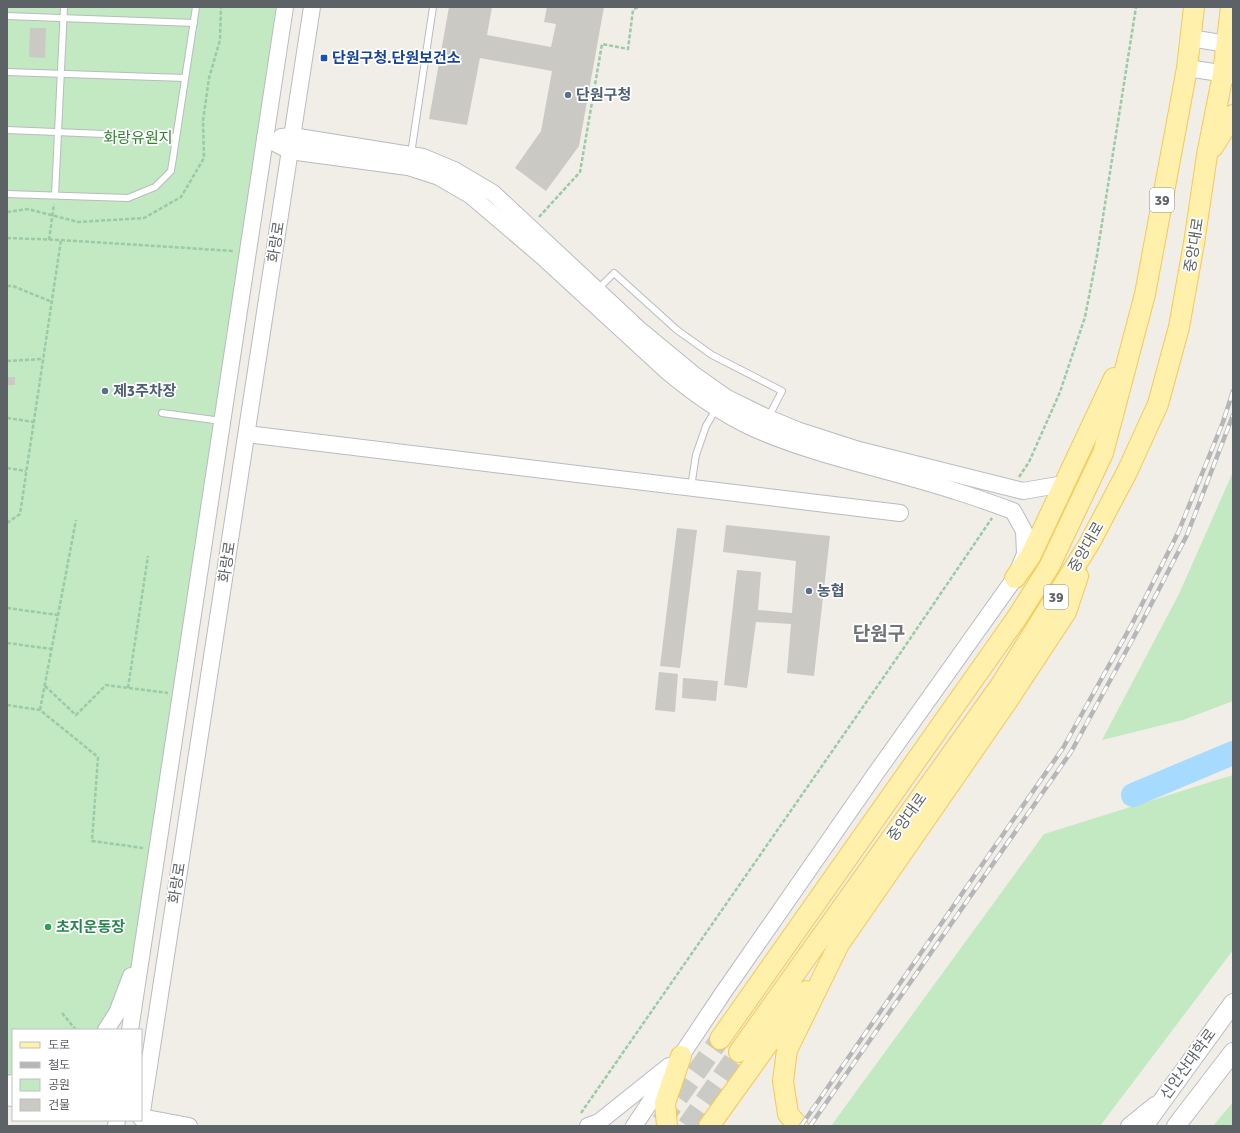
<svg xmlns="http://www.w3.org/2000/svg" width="1240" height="1133" viewBox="0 0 1240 1133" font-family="Signika,'Noto Sans KR',sans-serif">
<rect width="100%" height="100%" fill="#f0eee6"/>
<g fill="#c2e9c1">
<polygon points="7,7 291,7 144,937 114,1007 99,1030 13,1030 13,1078 7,1079"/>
<polygon points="1233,472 1233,701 1183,720 1102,740 1179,594"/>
<polygon points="1233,775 1233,950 1100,1126 831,1126 1044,834"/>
<polygon points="1233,1102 1233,1126 1213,1126"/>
</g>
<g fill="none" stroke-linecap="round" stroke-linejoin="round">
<polyline stroke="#a7daff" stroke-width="24" points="1133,795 1233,753"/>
</g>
<g fill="#cbc9c3">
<polygon points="449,7 492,7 487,35 551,47 556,24 544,22 547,7 604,7 579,146 546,191 515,168 541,131 552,71 480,58 467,125 429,119"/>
<polygon points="30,28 46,28 45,58 29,57"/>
<rect x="8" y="377" width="7" height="8"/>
<polygon points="726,525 830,536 814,676 787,673 791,624 756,622 747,688 724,685 737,570 761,572 758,610 792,613 796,561 723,552"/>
<polygon points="677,528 697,530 680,668 660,666"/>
<polygon points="659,672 678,674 675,712 655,710"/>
<polygon points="683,678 718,681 716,701 682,698"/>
</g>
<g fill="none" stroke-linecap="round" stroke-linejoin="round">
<g stroke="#cbcbc6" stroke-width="20" stroke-dasharray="20 10" stroke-linecap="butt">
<polyline points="661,1122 720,1039"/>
<polyline points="687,1126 739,1052"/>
</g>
<g stroke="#b8bbc0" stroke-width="8">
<g id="service">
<polyline points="7,16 194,23"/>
<polyline points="7,72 185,78"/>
<polyline points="7,130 176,137"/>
<polyline points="411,154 433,7"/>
<polyline points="7,194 128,198 155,187 171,171 196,7"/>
<polyline points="55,195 64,7"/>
<polyline points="598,289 614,273 677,330 712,355 782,391 768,418"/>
<polyline points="162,413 222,421"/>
<polyline points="691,487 696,455 706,426 716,409"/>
</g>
</g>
<g stroke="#b8bbc0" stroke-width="18">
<g id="tertiary">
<polyline points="1190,38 1233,45"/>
<polyline points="1187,68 1233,75"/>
<polyline points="281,137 292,136 423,157 454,170 493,193 641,331 693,374 727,398 768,418 797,430 859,450 1023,491 1064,484"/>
<path d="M265 138 290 151 408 167 439 177 470 195 544 258 667 371C692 392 723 414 753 428 818 457 888 469 955 491 975 497 994 504 1013 511L1024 531 1025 554 1015 578 876 773 723 993 634 1126"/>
<polyline points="247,434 900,513"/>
<polyline points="106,1030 117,1013 131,976"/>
<polyline points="130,1030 285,7"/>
<polyline points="7,1084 13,1083"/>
<polyline points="7,1097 13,1098"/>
<polyline points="141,1117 189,1126"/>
<polyline points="141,1118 312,7"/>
<polyline points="116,1126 117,1120"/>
<polyline points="588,1126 599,1122 669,1066"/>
<polyline points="1129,1126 1155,1105"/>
</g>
</g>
<g stroke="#b9bdc2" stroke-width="20">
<g id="secondary">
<polyline points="1144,1126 1233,1003"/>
<polyline points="1176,1126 1233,1052"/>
</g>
</g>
<g stroke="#f8c857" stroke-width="22">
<g id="primary">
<polyline points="1213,147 1233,115"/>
<polyline points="1015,578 1030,557 1114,378"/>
<polyline points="720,1039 1018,616 1049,567 1103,453 1145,294 1187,68 1194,7"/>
<polyline points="739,1052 1000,686 1089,544 1127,472 1158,404 1179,327 1194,243 1207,155 1223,74 1231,7"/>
<polyline points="667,1126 665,1103 681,1056"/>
<polyline points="709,1126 806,991"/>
<polyline points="798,1126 788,1114 783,1081 787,1050 839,944 1008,700 1066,612 1078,576"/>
</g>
</g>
<g stroke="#9acaa7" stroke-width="2.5" stroke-dasharray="4 2" stroke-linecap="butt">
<polyline points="7,212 28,209 78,222 144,218 181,197 204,158 203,121 209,78 220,40 221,7"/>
<polyline points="539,217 580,172 602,44 628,49 633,10 638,7"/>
<polyline points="7,238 61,240 234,251"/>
<polyline points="49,240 54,204"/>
<polyline points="7,286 13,286 52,302"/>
<polyline points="7,361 43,359"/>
<polyline points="7,418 34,422"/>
<polyline points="7,468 26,471"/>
<polyline points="1019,477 1029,462 1060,392 1085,317 1097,255 1136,7"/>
<polyline points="7,523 20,514 61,240"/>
<polyline points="7,608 58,615"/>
<polyline points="7,643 52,649"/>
<polyline points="45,686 76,715 106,685 168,693"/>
<polyline points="128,688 148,556"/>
<polyline points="7,705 40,710 98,757 92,841 143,848"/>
<polyline points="40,710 76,520"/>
<polyline points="62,1013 76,1030"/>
<polyline points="581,1113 899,655 992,518"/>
</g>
<use href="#service" stroke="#fff" stroke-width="6"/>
<use href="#tertiary" stroke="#fff" stroke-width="16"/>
<use href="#secondary" stroke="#fff" stroke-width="18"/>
<use href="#primary" stroke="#fff0ac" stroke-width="20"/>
<g stroke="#b5b6b7" stroke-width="4.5">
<g id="rail">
<polyline points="801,1126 1063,748 1132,624 1178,533 1223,422 1233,391"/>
<polyline points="810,1126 1071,752 1142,622 1187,535 1233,415"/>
</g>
</g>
<use href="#rail" stroke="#fff" stroke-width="3" stroke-dasharray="9" stroke-linecap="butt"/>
</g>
<rect fill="#1a4fb4" stroke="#fff" stroke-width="1.5" x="320" y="54" width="8" height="8" rx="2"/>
<g fill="#5c6f8a" stroke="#fff" stroke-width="1.5">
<circle cx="568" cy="95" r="4"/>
<circle cx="105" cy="391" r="4"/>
<circle cx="809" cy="591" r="4"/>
</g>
<circle fill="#2e9e5b" stroke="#fff" stroke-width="1.5" cx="48" cy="927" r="4"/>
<g text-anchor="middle" stroke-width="3.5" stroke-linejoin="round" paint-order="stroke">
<g fill="#fff" stroke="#8e9195" stroke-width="1">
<rect x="1150" y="188" width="24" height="24" rx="3"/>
<rect x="1044" y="585" width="24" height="24" rx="3"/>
</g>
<g font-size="14" font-weight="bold" fill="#5d6267">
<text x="1162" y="205">39</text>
<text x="1056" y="602">39</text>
</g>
<g font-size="15" font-weight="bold" fill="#164399" stroke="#fff" text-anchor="start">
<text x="332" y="63">단원구청.단원보건소</text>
</g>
<g font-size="15" font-weight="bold" fill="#4e5e75" stroke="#fff" text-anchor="start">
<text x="576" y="100">단원구청</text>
<text x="113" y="396">제3주차장</text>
<text x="817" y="596">농협</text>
</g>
<g font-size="15" fill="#308232" stroke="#fff">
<text x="138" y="143">화랑유원지</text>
</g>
<g font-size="15" fill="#5d6267" stroke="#fff">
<text transform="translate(276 242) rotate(-81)" y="5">화랑로</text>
<text transform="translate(1194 245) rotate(-81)" y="5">중앙대로</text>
<text transform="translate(1086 547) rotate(-60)" y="5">중앙대로</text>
<text transform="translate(227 562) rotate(-81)" y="5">화랑로</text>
<text transform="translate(907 817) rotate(-54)" y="5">중앙대로</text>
<text transform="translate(177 883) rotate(-81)" y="5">화랑로</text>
<text transform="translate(1188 1064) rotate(-54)" y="5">신안산대학로</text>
</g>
<g font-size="15" font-weight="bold" fill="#27864d" stroke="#fff" text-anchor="start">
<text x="56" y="932">초지운동장</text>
</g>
<g font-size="19" font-weight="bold" fill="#6e7479" stroke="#fff">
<text x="879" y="640">단원구</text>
</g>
</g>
<rect width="1240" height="1133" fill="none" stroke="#5d6267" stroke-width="16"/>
<rect x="12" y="1029" width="130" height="92" fill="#ffffff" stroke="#bec0c2"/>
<rect x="20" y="1042" width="20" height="6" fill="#fff0ac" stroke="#bec0c2"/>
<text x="48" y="1049" font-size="12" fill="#5d6267">도로</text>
<rect x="20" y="1062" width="20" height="6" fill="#b5b6b7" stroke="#bec0c2"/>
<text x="48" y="1069" font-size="12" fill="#5d6267">철도</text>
<rect x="20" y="1079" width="20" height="12" fill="#c2e9c1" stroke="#bec0c2"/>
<text x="48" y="1089" font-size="12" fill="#5d6267">공원</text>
<rect x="20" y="1099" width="20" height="12" fill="#cbc9c3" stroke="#bec0c2"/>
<text x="48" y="1109" font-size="12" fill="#5d6267">건물</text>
</svg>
